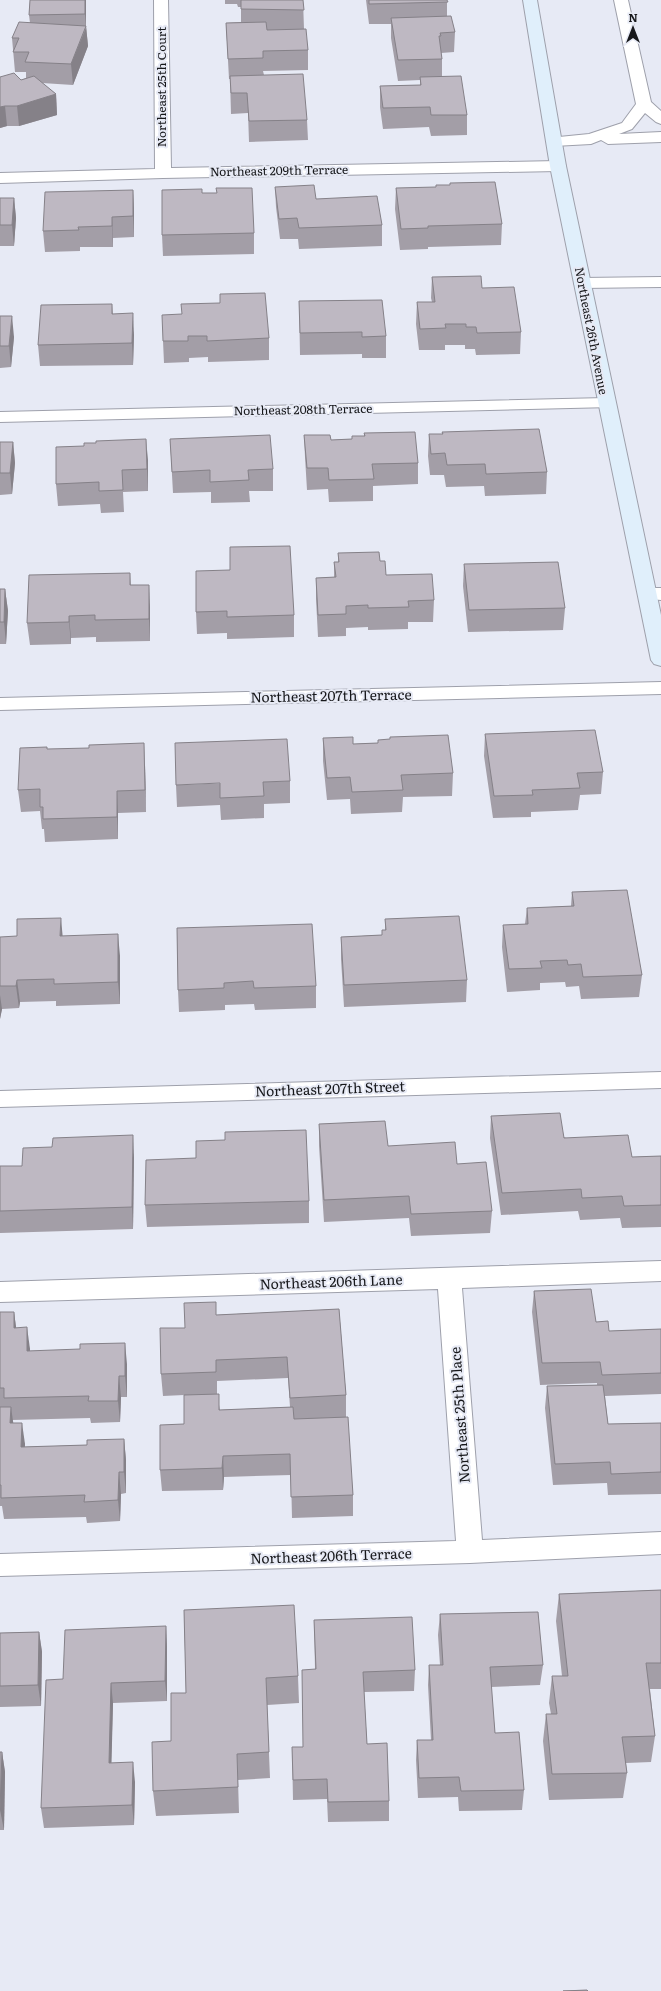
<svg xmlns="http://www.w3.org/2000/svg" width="661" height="1991" viewBox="0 0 661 1991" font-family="Literata,serif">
<rect width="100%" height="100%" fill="#e7eaf5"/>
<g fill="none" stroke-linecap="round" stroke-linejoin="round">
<g stroke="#9ea0ab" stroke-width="2">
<g id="lane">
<polygon points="614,0 628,0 651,102 661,111 661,124 656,122 645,113 632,129 619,134 661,132 661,142 608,144 601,140 591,144 554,146 549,144 546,141 549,138 589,134 622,123 636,104"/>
<polygon points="647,588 661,588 661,600 640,598 638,594 640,590"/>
</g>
</g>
<g stroke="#9ea0ab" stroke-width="2">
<g id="street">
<polygon points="154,0 168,0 171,168 558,161 564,163 566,166 564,169 558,171 163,178 0,183 0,173 155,169"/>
<polygon points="661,277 661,287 582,288 576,287 574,283 576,279 582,278"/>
<polygon points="606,398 612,399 615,403 612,407 0,422 0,412"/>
<polygon points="661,682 661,694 0,710 0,698"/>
<polygon points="661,1072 661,1088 0,1107 0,1091"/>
<polygon points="661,1261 661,1281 462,1288 482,1540 661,1532 661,1554 470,1563 0,1576 0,1554 456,1541 438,1289 0,1302 0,1282"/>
</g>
</g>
<g stroke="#9ea0ab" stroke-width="2">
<polygon id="secondary" points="523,0 537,0 566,166 661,615 661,666 654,664 651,660 550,166"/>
</g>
<use href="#lane" fill="#fff" fill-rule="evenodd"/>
<use href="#street" fill="#fff" fill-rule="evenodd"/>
<use href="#secondary" fill="#e0effb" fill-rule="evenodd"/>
</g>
<g fill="#a39ea7" fill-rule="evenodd">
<polygon points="30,0 86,0 86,26 88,46 73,85 42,83 56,94 57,115 19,126 7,126 0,128 0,77 21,80 26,78 26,72 15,72 12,38 30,23 29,15"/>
<polygon points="225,0 303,0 304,29 308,50 308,70 263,71 264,75 307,120 308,140 249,142 248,113 231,114 230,79 229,79 226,23 241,22 241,7 238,7 237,4 225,4"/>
<polygon points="366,0 447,0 447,16 455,32 454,52 441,53 442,59 442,76 467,115 467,135 431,136 429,127 383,129 380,107 380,86 420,85 420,80 398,81 391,38 391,24 369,24"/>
<polygon points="275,187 316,199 382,225 382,246 299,249 298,239 280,239 276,207"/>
<polygon points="396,188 502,224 501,245 428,247 428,249 400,250 395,209"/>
<polygon points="133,190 134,211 134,237 113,238 113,247 80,247 80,251 45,252 43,231"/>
<polygon points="202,193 217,193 254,233 254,254 163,256 162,235"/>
<polygon points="0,198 14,198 16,218 14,246 0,246"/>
<polygon points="432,277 482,288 521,332 520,354 476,355 475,349 465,349 465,345 445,345 445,350 419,350 416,324 417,302 432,302 431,298"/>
<polygon points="299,301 386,336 386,358 362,358 362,354 300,355"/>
<polygon points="220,303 269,338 269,360 208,362 208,357 189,358 189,362 164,363 163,341 182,314"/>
<polygon points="112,304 113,314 134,335 133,365 40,366 38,345"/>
<polygon points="0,316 14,337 11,367 0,368"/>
<polygon points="442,432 547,472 546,494 485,496 484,486 446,487 444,475 430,475 428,456 429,434 442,434"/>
<polygon points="364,433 418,463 418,484 373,486 373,501 329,502 328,489 307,490 305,457 304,435 331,440 352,439 364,436"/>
<polygon points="170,439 273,469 273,491 249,491 250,502 211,503 211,492 173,493"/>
<polygon points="0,442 13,442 15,463 12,494 0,495"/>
<polygon points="148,460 148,491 123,492 124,512 101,513 100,504 58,506 56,484"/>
<polygon points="338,553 380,561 386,575 434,600 433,622 408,622 408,629 368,630 368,627 346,628 346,636 318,637 316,599 316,578 334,577 334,562 338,562"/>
<polygon points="464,564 565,608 563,630 468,632 463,586"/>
<polygon points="230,570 294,615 294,637 227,639 227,633 197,634 196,612"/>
<polygon points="130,573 131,585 150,607 150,641 96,642 96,637 71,638 71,644 30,645 27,623"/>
<polygon points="0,589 5,589 8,611 6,644 0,644"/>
<polygon points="485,734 603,772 601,794 580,795 578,810 531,812 531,817 493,818 484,756"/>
<polygon points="323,738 353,744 378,743 378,740 453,773 452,796 403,797 402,812 351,814 350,799 327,800 323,761"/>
<polygon points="47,749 145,765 146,812 118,813 118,839 45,842 44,829 42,829 40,811 21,812 18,790"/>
<polygon points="290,781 290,803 264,804 264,818 221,820 220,805 177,807 176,785"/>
<polygon points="572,892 642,975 639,997 581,999 579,986 566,987 565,982 540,983 540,990 507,992 502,947 503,925 525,924 527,908 571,906"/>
<polygon points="385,919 467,980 466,1002 344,1007 341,959 341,937 382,935 385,930"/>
<polygon points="177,928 316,986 316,1008 255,1010 254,1004 225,1005 225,1010 179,1012 178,990"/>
<polygon points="62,936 120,956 120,1004 56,1006 56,1001 20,1002 19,1008 2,1009 0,1019 0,937"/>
<polygon points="491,1116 632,1157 661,1156 661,1227 622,1228 620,1218 580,1220 578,1211 501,1215 490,1138"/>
<polygon points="319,1124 388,1146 457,1164 492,1211 490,1233 411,1236 409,1218 324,1222 319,1146"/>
<polygon points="134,1157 133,1229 0,1233 0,1166 22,1166"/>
<polygon points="309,1201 309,1223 147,1227 145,1205"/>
<polygon points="534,1291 596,1322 609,1331 661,1329 661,1325 661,1394 605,1396 608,1424 661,1423 661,1494 608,1495 607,1483 553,1485 545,1408 547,1386 597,1385 597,1383 540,1385 532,1312"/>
<path d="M339 1309 346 1395V1417L353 1495V1516L292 1518 291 1475 224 1477 223 1490 162 1491 160 1470 184 1424V1395L163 1396 161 1374 185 1328 216 1315ZM288 1378 290 1407 220 1410 217 1394V1381Z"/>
<polygon points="0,1312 14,1312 16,1328 30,1349 30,1351 127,1364 127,1397 121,1397 120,1422 91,1423 90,1418 12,1420 13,1423 25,1444 25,1447 87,1445 124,1439 126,1460 126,1493 121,1494 120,1521 87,1523 86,1517 4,1519 2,1506 0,1506"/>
<polygon points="661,1590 661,1689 650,1689 655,1736 651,1762 626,1763 627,1773 623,1798 549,1800 543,1741 546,1714 551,1714 549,1703 552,1676 562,1676 556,1621 559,1594"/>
<polygon points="184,1610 298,1676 299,1703 267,1705 270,1778 238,1780 239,1813 156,1816 153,1791 171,1741 186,1693"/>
<polygon points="440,1614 543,1665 540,1685 491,1687 495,1733 524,1790 522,1810 459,1811 458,1797 418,1798 416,1760 417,1740 431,1740 428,1685 429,1665 440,1665 438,1635"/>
<polygon points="314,1620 415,1670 414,1691 364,1692 367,1744 389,1801 389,1821 328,1822 327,1799 293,1800 292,1747 303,1747 315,1669"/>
<polygon points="166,1626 167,1647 167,1701 113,1703 111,1763 135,1782 134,1825 44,1828 41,1808 63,1679"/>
<polygon points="39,1632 42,1652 41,1706 0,1707 0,1633"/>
<polygon points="0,1752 2,1752 5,1772 4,1830 0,1830"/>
</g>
<g fill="#858188">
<polygon points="85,0 86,0 86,27 86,26 88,46 73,85 71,64 86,28 85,14"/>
<polygon points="56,94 57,115 19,126 17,106"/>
<polygon points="5,106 7,126 0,128 0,107"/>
<polygon points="133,190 134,211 134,237 133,216"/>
<polygon points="14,198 16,218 14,246 12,225"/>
<polygon points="112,217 113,238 113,247 112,226"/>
<polygon points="133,313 134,335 133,365 132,343"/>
<polygon points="12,316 14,337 11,367 9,346"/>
<polygon points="146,439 148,460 148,491 147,469"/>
<polygon points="13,442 15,463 12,494 10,473"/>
<polygon points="149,585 150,607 150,641 149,619"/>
<polygon points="5,589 8,611 6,644 4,622"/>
<polygon points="69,616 71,638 71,644 69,622"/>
<polygon points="144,743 145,765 146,812 145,790"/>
<polygon points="117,791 118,813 118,839 117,817"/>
<polygon points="61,918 63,940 60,936"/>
<polygon points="118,934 120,956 120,1004 118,982"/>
<polygon points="17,980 20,1002 19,1008 16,986"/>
<polygon points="0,995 2,1009 0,1019"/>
<polygon points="133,1135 134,1157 133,1229 132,1207"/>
<polygon points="14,1312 17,1334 14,1328"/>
<polygon points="27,1327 30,1349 30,1372 27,1351"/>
<polygon points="125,1343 127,1364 127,1397 125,1376"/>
<polygon points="119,1376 121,1397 120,1422 118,1401"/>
<polygon points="11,1407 14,1428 10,1423"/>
<polygon points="22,1423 25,1444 24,1469 21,1447"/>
<polygon points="124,1439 126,1460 126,1493 124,1472"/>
<polygon points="223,1456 224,1477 223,1490 222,1468"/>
<polygon points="119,1472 121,1494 120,1521 118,1500"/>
<polygon points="166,1626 167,1647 167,1701 165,1681"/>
<polygon points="39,1632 42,1652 41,1706 38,1685"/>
<polygon points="111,1683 113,1703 111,1783 109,1763"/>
<polygon points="2,1752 5,1772 4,1830 0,1810"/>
<polygon points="133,1762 135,1782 134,1825 132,1805"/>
</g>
<g fill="#beb8c2" stroke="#858188">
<polygon points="30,0 85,0 85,14 29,15"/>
<polygon points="241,0 303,0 304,10 241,9"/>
<polygon points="369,0 447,0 448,2 369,4"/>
<polygon points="451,16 455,32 440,33 441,36 439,36 442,59 398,60 391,18"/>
<polygon points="19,22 86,26 71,64 25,62 29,52 13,52 19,38 12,38"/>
<polygon points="266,22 267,30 306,29 308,50 263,51 263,58 228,59 226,23"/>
<polygon points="14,73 21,80 34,76 56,94 17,106 5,106 0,107 0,77"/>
<polygon points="303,74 307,120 249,121 247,93 231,93 230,76"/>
<polygon points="461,76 467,115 431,115 430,107 383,108 380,86 421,85 420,77"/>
<polygon points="495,182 502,224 428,226 428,228 401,229 396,188 436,187 436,185 450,185 450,183"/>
<polygon points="314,185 316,199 377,196 382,225 299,228 297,218 279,219 275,187"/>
<polygon points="216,188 252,188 254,233 162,235 162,190 202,189 202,193 217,193"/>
<polygon points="133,190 133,216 112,217 112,226 78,227 79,230 43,231 45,192"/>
<polygon points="0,198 14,198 12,225 0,225"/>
<polygon points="481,276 482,288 514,287 521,332 477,333 476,327 466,327 466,324 445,324 446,328 420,329 417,302 435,302 432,277"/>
<polygon points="265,293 269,338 207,341 207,336 188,336 188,341 163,341 162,315 182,314 181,304 220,303 220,294"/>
<polygon points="382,300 386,336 362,337 362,332 300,333 299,301"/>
<polygon points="112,304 112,314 133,313 132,343 38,345 41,305"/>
<polygon points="0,316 12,316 9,346 0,346"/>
<polygon points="539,429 547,472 486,474 485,464 447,465 445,453 431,454 429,434 443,434 442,432"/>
<polygon points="415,432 418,463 372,464 374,479 329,480 328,468 307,468 304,435 330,435 331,440 352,439 352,436 365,436 364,433"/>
<polygon points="270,435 273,469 248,470 249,480 210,482 210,470 172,472 170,439"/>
<polygon points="146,439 147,469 122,470 123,490 99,491 99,482 56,484 56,447 84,446 84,443 96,443 96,441"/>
<polygon points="0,442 13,442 10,473 0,473"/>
<polygon points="290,546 294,615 227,617 227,611 196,612 196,571 230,570 230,547"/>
<polygon points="379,552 380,561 385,561 386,575 432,574 434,600 408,601 409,607 368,608 368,605 346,606 346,614 318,615 316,578 336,577 334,562 339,562 338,553"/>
<polygon points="558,562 565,608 469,610 464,564"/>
<polygon points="130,573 130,585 149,585 149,619 95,620 95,615 69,616 69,622 27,623 29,575"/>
<polygon points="0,589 5,589 4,622 0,622"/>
<polygon points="595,730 603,772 577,773 580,788 532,790 533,795 494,796 485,734"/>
<polygon points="448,735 453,773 401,775 403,790 352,792 350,777 327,778 323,738 353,737 353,744 378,743 378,740 390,739 390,737"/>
<polygon points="287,739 290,781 263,782 264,796 220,798 220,783 176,785 175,743"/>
<polygon points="144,743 145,790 117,791 117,817 43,819 43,807 40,807 40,789 18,790 20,748 47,747 47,749 89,748 89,745"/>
<polygon points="627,890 642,975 583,977 581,964 568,965 567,960 540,961 542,968 509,969 503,925 528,924 527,908 574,906 572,892"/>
<polygon points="459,916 467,980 344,985 341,937 382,935 382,930 386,930 385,919"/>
<polygon points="61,918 60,936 118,934 118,982 54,984 54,979 17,980 16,986 0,986 0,937 17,936 17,919"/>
<polygon points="312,924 316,986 254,988 253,981 224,983 224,988 178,990 177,928"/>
<polygon points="560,1113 564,1138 628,1135 632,1157 661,1156 661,1205 624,1206 622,1196 582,1198 581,1189 502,1193 491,1116"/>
<polygon points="385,1121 388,1146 455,1142 457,1164 486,1162 492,1211 411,1214 409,1196 324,1200 319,1124"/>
<polygon points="306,1130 309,1201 145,1205 146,1160 196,1158 196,1141 225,1140 225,1132"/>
<polygon points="133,1135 132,1207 0,1211 0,1166 22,1166 23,1148 52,1147 53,1138"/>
<polygon points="591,1289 596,1322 608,1321 609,1331 661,1329 661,1373 602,1375 600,1362 542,1363 534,1291"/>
<polygon points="216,1302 216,1315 339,1309 346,1395 290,1398 287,1357 216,1360 216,1372 161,1374 160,1328 185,1328 184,1303"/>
<polygon points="0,1312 14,1312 14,1328 27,1327 27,1351 80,1349 80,1344 125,1343 125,1376 119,1376 118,1401 88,1401 89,1396 4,1398 4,1388 0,1388"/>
<polygon points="603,1385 608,1424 661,1423 661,1472 611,1474 610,1462 555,1464 547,1386"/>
<polygon points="219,1394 219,1410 293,1407 294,1419 348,1417 353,1495 291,1497 290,1454 223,1456 222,1468 160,1470 160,1425 184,1424 184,1395"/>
<polygon points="0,1407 11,1407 10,1423 22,1423 21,1447 87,1445 87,1440 124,1439 124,1472 119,1472 118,1500 84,1502 85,1495 1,1498 1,1485 0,1485"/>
<polygon points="661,1590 661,1663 646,1663 655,1736 622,1737 627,1773 552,1774 546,1714 557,1714 552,1676 568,1676 559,1594"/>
<polygon points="294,1605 298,1676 266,1678 269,1752 237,1754 238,1787 153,1791 152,1742 171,1741 171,1693 186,1693 184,1610"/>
<polygon points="538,1612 543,1665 490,1667 495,1733 519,1732 524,1790 461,1791 459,1777 419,1778 417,1740 433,1740 429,1665 443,1665 440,1614"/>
<polygon points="412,1617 415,1670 363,1672 367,1744 387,1743 389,1801 328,1802 327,1779 293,1780 292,1747 303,1747 302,1670 316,1669 314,1620"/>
<polygon points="166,1626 165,1681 111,1683 109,1763 133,1762 132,1805 41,1808 46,1680 63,1679 65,1630"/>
<polygon points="39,1632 38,1685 0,1686 0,1633"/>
<polygon points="0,1752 2,1752 0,1810"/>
<polygon points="587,1990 588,1991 563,1991"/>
</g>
<g text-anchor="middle" stroke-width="4" stroke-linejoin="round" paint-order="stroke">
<g font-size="12" fill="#17181b" stroke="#e7eaf5">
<text transform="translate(162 87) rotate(-90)" y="4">Northeast 25th Court</text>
<text transform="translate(279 171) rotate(-1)" y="4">Northeast 209th Terrace</text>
<text transform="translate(591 331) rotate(79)" y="4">Northeast 26th Avenue</text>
<text transform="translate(303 410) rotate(-1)" y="4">Northeast 208th Terrace</text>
</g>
<g font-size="14" fill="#17181b" stroke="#e7eaf5">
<text transform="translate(331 696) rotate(-1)" y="5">Northeast 207th Terrace</text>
<text transform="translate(330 1089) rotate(-2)" y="5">Northeast 207th Street</text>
<text transform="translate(331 1282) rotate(-2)" y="5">Northeast 206th Lane</text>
<text transform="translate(460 1415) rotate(-94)" y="5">Northeast 25th Place</text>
<text transform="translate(331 1556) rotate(-2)" y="5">Northeast 206th Terrace</text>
</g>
</g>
<g transform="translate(633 28)" stroke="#e7eaf5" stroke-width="3" paint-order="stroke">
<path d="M0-3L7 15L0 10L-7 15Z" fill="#17181b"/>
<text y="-6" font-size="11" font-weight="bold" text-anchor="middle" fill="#17181b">N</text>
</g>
</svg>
